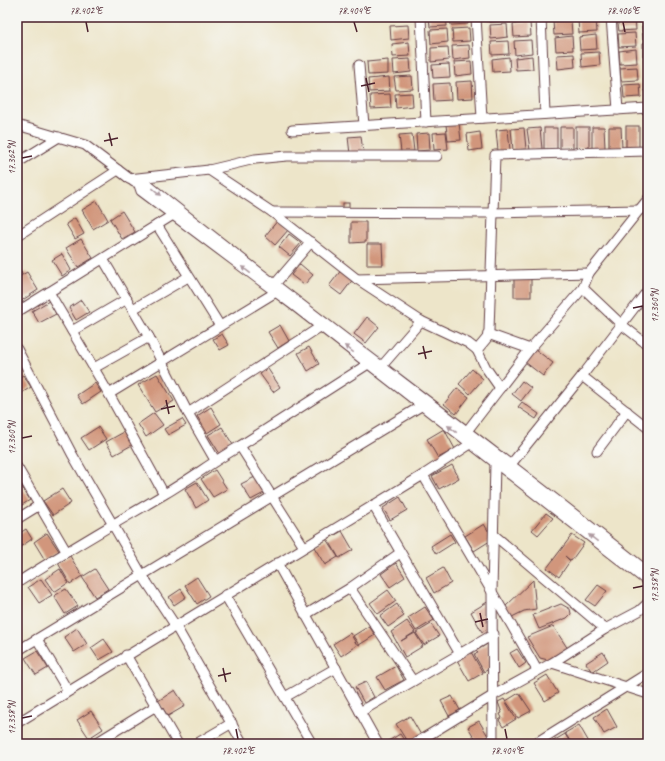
<svg xmlns="http://www.w3.org/2000/svg" width="665" height="761" viewBox="0 0 665 761" font-family="Caveat,sans-serif">
<rect width="100%" height="100%" fill="#f6f6f2"/>
<filter id="ink" filterUnits="userSpaceOnUse"><feTurbulence type="fractalNoise" baseFrequency=".025" numOctaves="2"/><feDisplacementMap in="SourceGraphic" scale="8" xChannelSelector="R" yChannelSelector="G"/><feConvolveMatrix kernelMatrix="1 2 1 2 8 2 1 2 1" color-interpolation-filters="sRGB"/></filter>
<filter id="wash" filterUnits="userSpaceOnUse"><feTurbulence type="fractalNoise" baseFrequency=".012" numOctaves="4" result="noise"/><feDisplacementMap in="SourceGraphic" scale="16" xChannelSelector="R" yChannelSelector="G"/><feGaussianBlur stdDeviation="0.9" result="paint"/><feColorMatrix in="noise" values="0 0 0 0 0 0 0 0 0 0 0 0 0 0 0 0 0 1.4 0 .05"/><feComposite in="paint" operator="in"/></filter>
<g filter="url(#wash)">
<rect width="100%" height="100%" fill="#ede5c9"/>
<g id="blocks">
<g fill="#d1967b">
<polygon points="429,17 446,17 447,26 430,27"/>
<polygon points="450,17 468,17 468,24 451,25"/>
<polygon points="489,17 506,17 506,21 489,22"/>
<polygon points="513,17 531,17 531,20 514,22"/>
<polygon points="635,17 636,30 619,31 617,18"/>
<rect x="642" y="17" width="6" height="5"/>
<polygon points="596,18 597,32 579,33 578,20"/>
<polygon points="571,20 572,34 554,35 553,21"/>
<polygon points="530,22 531,36 514,37 513,24"/>
<polygon points="507,24 508,37 491,39 490,25"/>
<polygon points="408,25 409,38 391,40 390,26"/>
<polygon points="648,25 648,38 643,39 642,26"/>
<polygon points="469,28 470,41 453,42 452,29"/>
<polygon points="447,29 448,42 431,44 430,30"/>
<polygon points="635,33 636,46 619,47 618,34"/>
<polygon points="596,35 597,49 580,50 579,37"/>
<polygon points="572,36 573,50 556,51 555,38"/>
<polygon points="531,40 532,53 515,55 514,41"/>
<polygon points="508,41 509,54 492,55 491,42"/>
<polygon points="409,42 410,56 393,57 392,44"/>
<polygon points="648,42 648,56 643,56 643,43"/>
<polygon points="469,45 470,58 453,60 452,46"/>
<polygon points="448,47 449,60 431,62 431,48"/>
<polygon points="636,49 637,63 620,64 619,51"/>
<polygon points="599,52 600,65 582,67 581,53"/>
<polygon points="574,54 575,67 558,69 557,55"/>
<polygon points="532,56 533,69 516,70 515,58"/>
<polygon points="509,57 510,71 493,72 492,59"/>
<polygon points="410,59 411,72 394,74 393,60"/>
<polygon points="644,59 648,59 648,72 645,72"/>
<polygon points="388,60 388,74 368,75 367,62"/>
<polygon points="471,61 472,74 455,76 454,62"/>
<polygon points="449,64 450,77 433,78 432,65"/>
<polygon points="637,67 638,80 621,81 620,68"/>
<polygon points="412,76 413,89 396,90 394,77"/>
<polygon points="389,77 390,91 369,92 368,79"/>
<polygon points="648,77 648,91 645,91 644,78"/>
<polygon points="472,81 473,98 457,99 456,82"/>
<polygon points="450,83 451,100 434,101 433,84"/>
<polygon points="640,84 641,97 624,98 623,85"/>
<polygon points="412,93 413,106 396,108 395,94"/>
<polygon points="390,94 391,108 371,109 370,95"/>
<polygon points="459,123 461,140 448,141 446,125"/>
<rect x="626" y="126" width="13" height="21"/>
<polygon points="560,127 573,127 573,148 560,149"/>
<rect x="576" y="127" width="13" height="21"/>
<polygon points="592,127 604,127 605,148 592,148"/>
<polygon points="609,127 621,127 622,148 609,148"/>
<polygon points="524,128 526,149 513,150 511,129"/>
<polygon points="540,128 542,149 530,150 527,129"/>
<rect x="544" y="128" width="13" height="21"/>
<polygon points="508,129 510,150 498,151 496,130"/>
<polygon points="446,132 448,149 434,150 433,133"/>
<polygon points="480,132 482,149 469,151 467,134"/>
<polygon points="429,133 430,150 417,151 416,134"/>
<polygon points="412,134 414,151 401,152 399,135"/>
<polygon points="361,136 363,153 350,154 348,137"/>
<polygon points="97,201 108,220 93,229 82,210"/>
<rect x="343" y="203" width="6" height="5"/>
<polygon points="122,211 135,232 122,239 110,219"/>
<polygon points="75,218 84,234 75,239 66,224"/>
<polygon points="278,220 289,229 275,245 265,236"/>
<polygon points="351,222 366,222 366,242 351,243"/>
<polygon points="289,234 301,243 290,256 279,247"/>
<polygon points="81,239 93,258 78,267 66,248"/>
<polygon points="367,244 382,244 383,265 367,265"/>
<polygon points="62,254 71,270 62,276 52,260"/>
<polygon points="300,264 313,275 304,285 291,275"/>
<polygon points="17,265 22,273 17,276"/>
<polygon points="342,269 354,278 341,295 329,286"/>
<polygon points="27,272 38,290 21,301 17,295 17,278"/>
<rect x="514" y="278" width="17" height="19"/>
<polygon points="81,300 89,312 76,320 69,308"/>
<polygon points="49,301 56,314 39,323 32,311"/>
<polygon points="367,317 379,327 366,343 354,334"/>
<polygon points="280,325 289,341 278,348 268,332"/>
<polygon points="222,334 229,345 220,350 213,339"/>
<polygon points="309,347 319,364 308,371 298,353"/>
<polygon points="535,349 553,363 543,376 525,362"/>
<polygon points="268,369 280,387 273,392 260,374"/>
<polygon points="472,369 483,379 470,394 459,384"/>
<polygon points="157,374 174,401 155,412 138,385"/>
<polygon points="23,375 31,387 17,396 17,379"/>
<polygon points="522,381 531,388 521,401 512,394"/>
<polygon points="95,383 101,392 83,404 77,395"/>
<polygon points="457,388 469,397 456,414 444,404"/>
<polygon points="522,402 539,414 536,419 518,407"/>
<polygon points="211,407 221,424 207,433 197,416"/>
<polygon points="154,413 163,425 146,437 138,424"/>
<polygon points="182,419 186,425 168,435 164,429"/>
<polygon points="98,427 106,439 89,450 81,438"/>
<polygon points="222,427 233,445 220,454 208,435"/>
<polygon points="444,429 455,449 438,458 427,439"/>
<polygon points="124,432 132,445 114,455 106,442"/>
<polygon points="452,465 459,478 439,489 432,476"/>
<polygon points="215,470 227,489 213,497 201,479"/>
<polygon points="255,477 264,493 251,500 241,484"/>
<polygon points="197,482 208,500 196,508 185,489"/>
<polygon points="20,484 30,500 17,508 17,486"/>
<polygon points="62,489 71,503 53,515 43,501"/>
<polygon points="400,497 407,510 390,520 383,508"/>
<polygon points="546,513 553,518 538,535 532,530"/>
<polygon points="484,524 493,539 474,551 465,536"/>
<polygon points="26,529 32,539 20,547 17,542 17,535"/>
<polygon points="342,531 353,550 339,558 328,539"/>
<polygon points="47,533 59,551 45,560 34,542"/>
<polygon points="450,534 455,542 436,554 431,546"/>
<polygon points="572,535 584,543 571,561 565,556 570,561 559,577 547,568"/>
<polygon points="326,539 338,557 325,565 314,547"/>
<polygon points="70,556 82,576 70,584 58,563"/>
<polygon points="396,563 405,577 390,587 381,574"/>
<polygon points="443,568 451,583 434,593 426,578"/>
<polygon points="60,569 68,583 54,592 45,579"/>
<polygon points="95,569 108,589 95,597 82,577"/>
<polygon points="197,577 209,596 197,604 185,585"/>
<polygon points="41,579 52,595 39,603 28,587"/>
<polygon points="533,580 536,609 524,611 512,617 505,607"/>
<polygon points="598,585 607,591 595,606 586,600"/>
<polygon points="66,589 78,606 65,614 54,596"/>
<polygon points="181,589 186,597 174,605 169,597"/>
<polygon points="388,590 396,601 378,614 370,603"/>
<polygon points="489,601 489,628 482,632 471,612"/>
<polygon points="397,604 404,616 388,627 380,616"/>
<polygon points="561,604 570,609 571,614 567,618 539,629 533,615"/>
<polygon points="425,607 434,620 416,631 408,618"/>
<polygon points="407,621 415,632 401,641 415,633 423,646 405,657 391,632"/>
<polygon points="431,624 439,636 424,645 416,633"/>
<polygon points="369,626 375,635 359,645 353,636"/>
<polygon points="553,626 568,649 548,660 540,658 527,637"/>
<polygon points="77,628 87,644 74,652 64,637"/>
<polygon points="350,633 357,645 341,656 333,644"/>
<polygon points="104,639 113,652 99,660 91,648"/>
<polygon points="489,643 490,668 484,672 474,654 478,653 476,651"/>
<polygon points="517,649 526,663 519,668 510,653"/>
<polygon points="37,651 48,668 36,675 25,658"/>
<polygon points="471,652 483,673 469,681 457,660"/>
<polygon points="603,652 608,661 592,672 586,663"/>
<polygon points="396,666 404,680 385,690 377,677"/>
<polygon points="547,675 558,693 545,701 534,683"/>
<polygon points="366,682 374,697 364,703 355,687"/>
<polygon points="175,690 185,706 168,716 158,701"/>
<polygon points="519,693 531,711 518,718 506,701"/>
<polygon points="452,696 460,710 449,716 441,701"/>
<polygon points="504,699 516,719 503,727 499,720 502,718 500,714 502,713 498,702"/>
<polygon points="607,709 617,727 604,734 594,717"/>
<polygon points="91,711 103,729 89,738 77,720"/>
<polygon points="410,716 421,735 408,743 396,724"/>
<polygon points="479,721 488,736 477,742 468,727"/>
<polygon points="579,725 590,744 572,744 565,733"/>
<polygon points="400,734 406,743 386,744 385,743"/>
<polygon points="565,734 571,744 551,744 550,743"/>
</g>
</g>
</g>
<g filter="url(#ink)">
<use href="#blocks" fill-opacity="0" stroke="#623d43" stroke-width="1"/>
<g fill="none" stroke-linecap="round" stroke-linejoin="round">
<g stroke="#623d43" stroke-width="11">
<g id="street">
<polyline points="421,17 426,122"/>
<polyline points="476,17 482,118"/>
<polyline points="541,17 545,114"/>
<polyline points="611,17 618,110"/>
<polyline points="359,65 364,125"/>
<polyline points="17,125 85,145 134,182"/>
<polyline points="292,130 648,108"/>
<polyline points="17,163 59,137"/>
<polyline points="209,170 272,212 357,279 421,321 468,343 477,350 486,368 500,388"/>
<polyline points="129,179 209,170 255,159 287,156 437,156"/>
<polyline points="648,199 589,273 583,288 622,325 648,345"/>
<polyline points="272,212 492,213 640,210"/>
<polyline points="157,225 220,326"/>
<polyline points="17,236 118,170"/>
<polyline points="103,259 149,337 188,413"/>
<polyline points="357,279 589,273"/>
<polyline points="275,284 311,242"/>
<polyline points="49,292 109,394 164,494"/>
<polyline points="133,309 188,277"/>
<polyline points="17,312 173,215"/>
<polyline points="72,331 127,299"/>
<polyline points="488,334 530,349"/>
<polyline points="17,349 72,454 142,575 175,625 243,744"/>
<polyline points="477,350 487,338 489,330 495,155 648,151"/>
<polyline points="381,367 421,321"/>
<polyline points="94,368 149,337"/>
<polyline points="582,376 648,428"/>
<polyline points="109,394 276,292"/>
<polyline points="467,431 530,349 583,288"/>
<polyline points="240,446 368,364"/>
<polyline points="597,451 627,411"/>
<polyline points="215,460 188,413 320,327"/>
<polyline points="17,467 66,551"/>
<polyline points="508,468 582,376 648,290"/>
<path d="M423 475C461 540 500 604 537 670"/>
<polyline points="373,505 460,654"/>
<polyline points="17,519 38,506"/>
<polyline points="277,563 378,744"/>
<path d="M648 572C483 440 312 317 148 185H139L141 191 293 305 648 582"/>
<path d="M17 583C65 552 114 524 163 495 190 479 214 461 240 446L304 547"/>
<polyline points="350,588 413,681"/>
<polyline points="225,595 312,744"/>
<polyline points="305,615 350,588 400,553"/>
<polyline points="605,629 639,611 648,603"/>
<polyline points="37,639 68,691"/>
<polyline points="17,651 421,406"/>
<polyline points="126,655 178,744"/>
<polyline points="552,663 648,694"/>
<polyline points="285,697 336,668"/>
<polyline points="360,712 494,634"/>
<polyline points="17,723 423,475 472,443"/>
<polyline points="94,744 156,706"/>
<polyline points="196,744 232,723"/>
<polyline points="414,744 494,695 552,663 605,629 494,535"/>
<polyline points="493,744 492,592 495,463 497,460"/>
<polyline points="534,744 648,673"/>
</g>
</g>
<use href="#street" stroke="#fff" stroke-width="9"/>
</g>
<defs><path id="oneway-solid" d="M-6-.8H1V-3.2L6.5 0L1 3.2V.8H-6Z"/></defs>
<g fill="#ae9aa0">
<use href="#oneway-solid" transform="translate(157 192) rotate(39)"/>
<use href="#oneway-solid" transform="translate(246 270) rotate(-143)"/>
<use href="#oneway-solid" transform="translate(349 349) rotate(-142)"/>
<use href="#oneway-solid" transform="translate(452 429) rotate(-143)"/>
<use href="#oneway-solid" transform="translate(593 538) rotate(-142)"/>
</g>
</g>
<path fill="none" stroke="#4a1f2b" stroke-width="1.5" d="M86 22 88 32M354 22 357 32M623 22 625 32M366 78 369 92M361 86 375 83M109 133 112 146M104 141 118 138M22 158 32 156M633 308 643 306M423 346 426 359M418 354 432 351M166 400 169 414M161 409 175 406M22 438 32 436M633 588 643 586M480 613 483 627M475 622 488 619M223 668 226 682M218 676 231 673M22 718 32 716M236 729 238 739M505 729 507 739"/>
<rect width="665" height="761" fill="none" stroke="#f6f6f2" stroke-width="44"/>
<rect x="22" y="22" width="621" height="717" fill="none" stroke="#4a1f2b" stroke-width="1.5"/>
<g font-size="10" text-anchor="middle" fill="#4a1f2b">
<text x="86" y="14">78.402°E</text>
<text x="354" y="14">78.404°E</text>
<text x="623" y="14">78.406°E</text>
<text transform="translate(11 158) rotate(-90)" y="4">17.362°N</text>
<text transform="translate(654 306) rotate(-90)" y="4">17.360°N</text>
<text transform="translate(11 438) rotate(-90)" y="4">17.360°N</text>
<text transform="translate(654 586) rotate(-90)" y="4">17.358°N</text>
<text transform="translate(11 718) rotate(-90)" y="4">17.358°N</text>
<text x="238" y="754">78.402°E</text>
<text x="507" y="754">78.404°E</text>
</g>
</svg>
